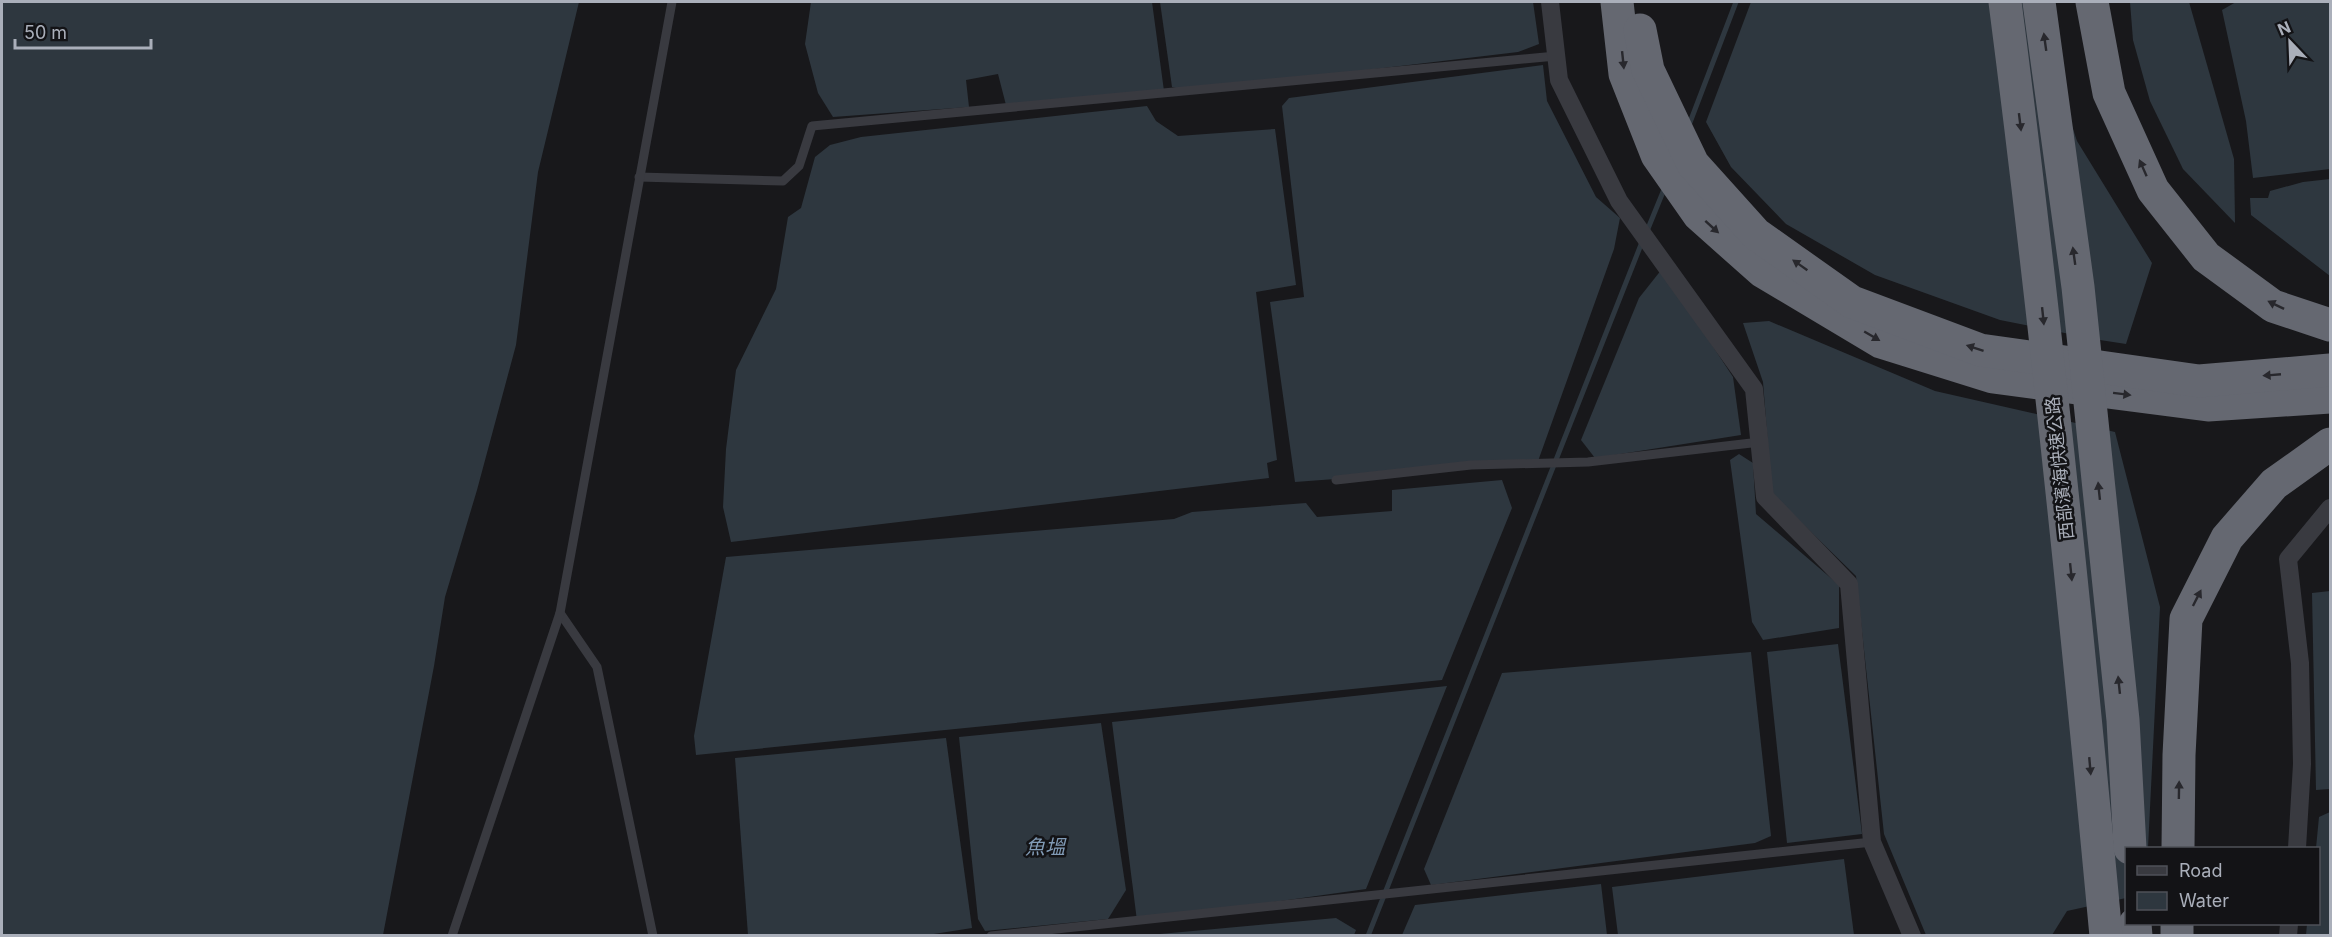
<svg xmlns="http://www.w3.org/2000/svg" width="2332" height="937" viewBox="0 0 2332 937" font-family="Inter,'Noto Sans TC',sans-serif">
<rect width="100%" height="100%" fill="#18181b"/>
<g fill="#2e373f">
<polygon points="2,2 579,2 538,172 516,345 477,490 445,597 434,666 383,935 2,935"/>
<polygon points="811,2 1152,2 1164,91 1006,105 998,74 966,80 969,107 833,117 818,93 805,44"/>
<polygon points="1160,2 1533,2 1539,44 1518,52 1190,91 1172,87"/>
<polygon points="1751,2 2031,2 2077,141 2152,263 2126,344 2100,340 2000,320 1875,275 1786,224 1731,167 1706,122"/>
<polygon points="2130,2 2189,2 2234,159 2235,223 2183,169 2150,101 2133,40"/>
<polygon points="2236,2 2330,2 2330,169 2253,178 2246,121 2222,10"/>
<polygon points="1543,65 1547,101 1596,197 1620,218 1614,249 1537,464 1295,482 1270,302 1304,297 1282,106 1289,98"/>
<polygon points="1147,106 1156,121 1178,136 1275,129 1296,285 1256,292 1277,460 1267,463 1269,478 731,542 723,507 726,449 736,370 776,289 788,217 801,208 815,157 830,145 861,137"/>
<polygon points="2330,179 2330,276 2251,215 2250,198 2268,198 2270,191 2303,182"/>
<polygon points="1662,269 1733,377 1741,435 1595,458 1581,440 1639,298"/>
<polygon points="1769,321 1935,391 2115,432 2160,607 2148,848 2126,848 2126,898 2067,911 2052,935 1926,935 1884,834 1856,576 1772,494 1763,382 1743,323"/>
<polygon points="1739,454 1753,463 1756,514 1839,585 1839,628 1763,640 1752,622 1730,460"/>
<polygon points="1502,480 1512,508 1442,680 696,755 694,736 726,557 1174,519 1192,512 1306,503 1317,517 1392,511 1392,490"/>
<polygon points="2330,591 2330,789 2316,790 2312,593"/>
<polygon points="1838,644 1862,834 1787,843 1767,652"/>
<polygon points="1751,652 1771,836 1755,843 1431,885 1424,869 1502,673"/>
<polygon points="1447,686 1366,889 1137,921 1112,722"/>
<polygon points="1101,723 1126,890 1108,919 985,931 978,919 959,737"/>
<polygon points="946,738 972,928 921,936 748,935 735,758"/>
<polygon points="2330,812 2330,935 2306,935 2307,924 2318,924 2318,848 2316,848 2319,817"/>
<polygon points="1844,859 1854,935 1618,935 1612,887"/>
<polygon points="1601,884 1607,935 1402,935 1415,905"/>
<polygon points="1336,918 1356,930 1354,935 1149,935"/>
</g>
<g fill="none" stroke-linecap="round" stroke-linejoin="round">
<g stroke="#2e373f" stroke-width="5">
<polyline points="1689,125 1736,2"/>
<polyline points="1647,231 1665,187"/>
<polyline points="1368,936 1642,242"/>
</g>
<g stroke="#393a40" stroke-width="9">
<polyline points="639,177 783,181 799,166 812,126 1556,56"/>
<polyline points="1336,480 1471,465 1588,462 1760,442"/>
<polyline points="560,613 597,667 653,936"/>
<polyline points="452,936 560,613 672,2"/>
<polyline points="991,936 1872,842"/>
</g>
<g stroke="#393a40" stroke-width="18">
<polyline points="1550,2 1559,80 1619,201 1754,389 1765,497 1849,584 1872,842 1912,936"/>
<polyline points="2297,848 2302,764 2300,663 2288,559 2330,508"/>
<polyline points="2288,936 2289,924"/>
</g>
<g stroke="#656871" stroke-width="33">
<polyline points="1617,2 1625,74 1657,155 1699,215 1762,271 1881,342 1993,377 2208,405 2330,397"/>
<polyline points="2092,2 2109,93 2153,190 2206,257 2273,306 2330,325"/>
<polyline points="1640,30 1648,70 1693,164 1756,234 1852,302 1980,350 2199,381 2330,370"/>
<polyline points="2178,848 2179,755 2186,619 2227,538 2274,484 2330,444"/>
<polyline points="2135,924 2136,936"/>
<polyline points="2177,936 2177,924"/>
</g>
<g stroke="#656871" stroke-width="33">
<path d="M2005 2C2045 312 2077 624 2106 936"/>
<polyline points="2039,2 2078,287 2123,720 2130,848"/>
</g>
</g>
<defs><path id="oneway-solid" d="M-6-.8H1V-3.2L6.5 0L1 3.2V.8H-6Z" transform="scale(1.5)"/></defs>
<g fill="#28282d">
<use href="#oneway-solid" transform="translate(2045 42) rotate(-98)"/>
<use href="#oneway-solid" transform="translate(1623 60) rotate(84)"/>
<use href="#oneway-solid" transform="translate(2020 122) rotate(83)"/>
<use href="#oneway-solid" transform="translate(2143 168) rotate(-114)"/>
<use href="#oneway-solid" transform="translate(1712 227) rotate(42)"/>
<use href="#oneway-solid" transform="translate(2074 256) rotate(-98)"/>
<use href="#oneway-solid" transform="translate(1800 265) rotate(-145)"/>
<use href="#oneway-solid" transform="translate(2276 305) rotate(-154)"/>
<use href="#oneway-solid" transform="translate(2043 316) rotate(84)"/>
<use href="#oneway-solid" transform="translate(1872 336) rotate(30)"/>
<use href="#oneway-solid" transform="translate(1975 348) rotate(-162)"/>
<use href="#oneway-solid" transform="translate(2272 375) rotate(175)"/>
<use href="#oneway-solid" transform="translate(2122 394) rotate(7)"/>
<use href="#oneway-solid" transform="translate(2099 491) rotate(-96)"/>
<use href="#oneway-solid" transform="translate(2071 572) rotate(84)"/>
<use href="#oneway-solid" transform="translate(2197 598) rotate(-63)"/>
<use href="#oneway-solid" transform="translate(2119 685) rotate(-96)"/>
<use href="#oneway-solid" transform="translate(2090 766) rotate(85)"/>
<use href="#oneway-solid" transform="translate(2179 790) rotate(-89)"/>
</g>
<g text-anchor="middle" stroke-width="5" stroke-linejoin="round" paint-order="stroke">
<g font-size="18" fill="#aaafba" stroke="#131316">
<text transform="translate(2060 468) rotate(-96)" y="6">西部濱海快速公路</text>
</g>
<g font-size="20" font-style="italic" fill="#819bb6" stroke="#131316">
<text x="1045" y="854">魚塭</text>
</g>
</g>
<rect width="2332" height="937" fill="none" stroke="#aaafba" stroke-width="6"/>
<rect x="2125" y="847" width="195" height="78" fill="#131316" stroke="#4f5158" stroke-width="1.5"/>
<rect x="2137" y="866" width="30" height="9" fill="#393a40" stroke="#4f5158" stroke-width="1.5"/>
<text x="2179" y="877" font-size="18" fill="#aaafba">Road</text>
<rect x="2137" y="892" width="30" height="18" fill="#2e373f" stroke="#4f5158" stroke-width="1.5"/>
<text x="2179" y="907" font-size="18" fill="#aaafba">Water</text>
<g transform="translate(2290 42) rotate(337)" stroke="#131316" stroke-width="4.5" paint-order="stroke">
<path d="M0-4.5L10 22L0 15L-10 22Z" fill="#aaafba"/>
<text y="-9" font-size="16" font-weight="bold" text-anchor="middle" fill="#aaafba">N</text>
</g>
<path d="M15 39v9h136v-9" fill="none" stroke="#aaafba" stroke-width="3"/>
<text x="24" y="39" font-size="18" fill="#aaafba" stroke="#131316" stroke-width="4.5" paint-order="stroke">50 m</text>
</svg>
